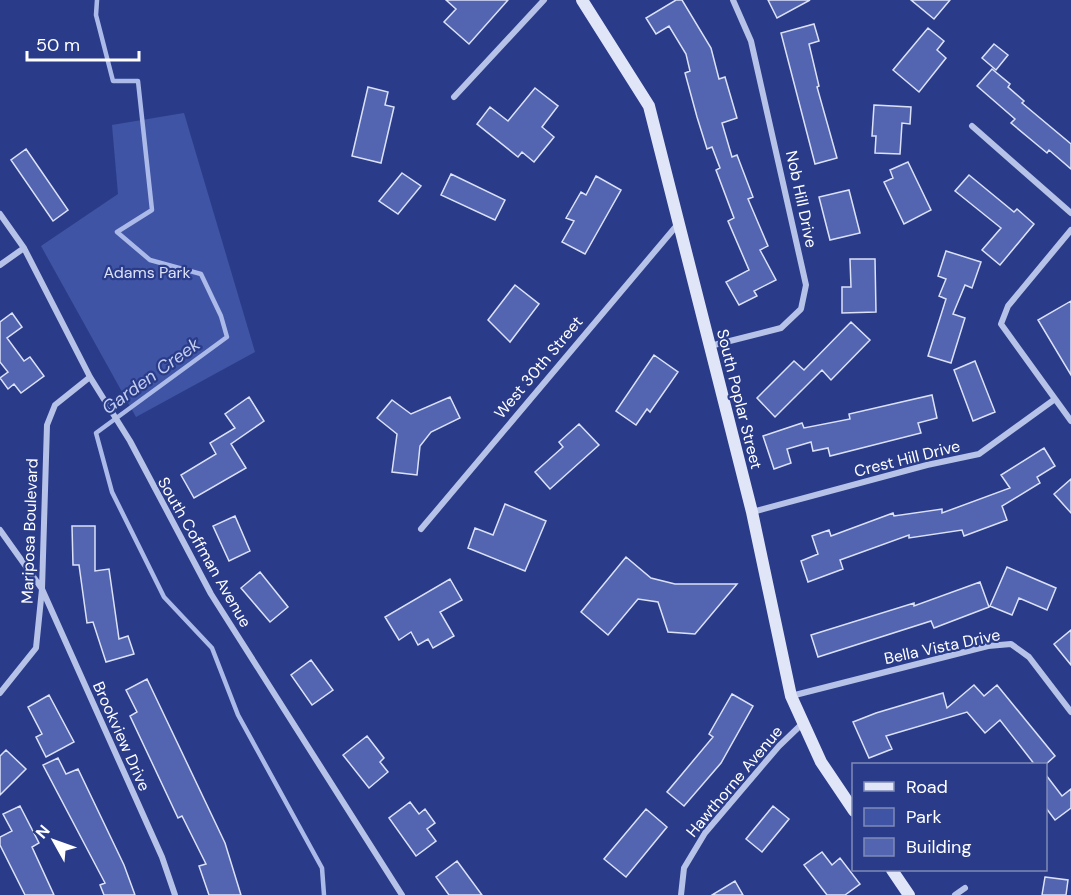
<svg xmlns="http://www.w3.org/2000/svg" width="1071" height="895" font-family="'DM Sans',sans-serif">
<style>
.green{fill:#3f54a5}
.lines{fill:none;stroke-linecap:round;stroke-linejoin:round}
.stream{stroke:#acbae9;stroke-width:4.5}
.building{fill:#5365b0;stroke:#dbe1f7;stroke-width:1.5}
.minor{stroke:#b7c2e8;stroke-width:6}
.secondary{stroke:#e1e5f8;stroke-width:12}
.labels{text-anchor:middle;stroke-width:4.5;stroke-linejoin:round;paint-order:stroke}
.street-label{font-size:16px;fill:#fff;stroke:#2a3c89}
.park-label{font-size:16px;fill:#dbe1f7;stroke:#2a3c89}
.water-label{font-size:18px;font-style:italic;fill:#c3cdf0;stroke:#2a3c89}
</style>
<rect width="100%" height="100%" fill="#2a3c89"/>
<path class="green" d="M184 113 255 352 136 417 41 246 118 194 112 125Z"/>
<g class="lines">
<path class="stream" d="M97 0 96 15 113 81H138L152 210 117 232 150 260 201 274 221 316 227 337 96 433 112 492 164 597 212 648 238 715 322 868 324 895"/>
</g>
<path class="building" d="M446 0H508L469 44 444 22 456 9Z
M676 0H682L711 48 719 79 725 77 737 118 722 123 732 157 737 155 753 197 748 199 768 246 760 250 776 280 754 291 757 296 739 305 726 282 749 270 728 221 734 218 716 170 720 168 712 147 707 149 697 117 685 73 690 71 686 54 669 26 656 34 646 18Z
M768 0H810L777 18Z
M911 0H950L934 19Z
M814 24 819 41 809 44 819 86 817 87 837 158 815 164 781 33Z
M928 28 944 41 937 50 946 58 919 92 893 70Z
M994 44 1008 55 996 70 982 58Z
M992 69 1010 84 1008 87 1024 101 1022 103 1071 144V169L1049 150 1047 153 1011 123 1015 119 977 86Z
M368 87 388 92 385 105 394 107 381 163 352 156Z
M535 88 558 106 542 127 554 137 534 162 522 152 518 157 477 124 490 107 508 121Z
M874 105 911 107 910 124 902 123 900 154 875 153 876 136H872Z
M26 149 68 210 53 221 11 160Z
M908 162 931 210 904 224 884 182 893 178 890 170Z
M402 173 421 186 398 214 379 201Z
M451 174 505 200 495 220 441 195Z
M969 175 1014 212 1017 209 1034 224 1000 265 982 250 1001 228 955 191Z
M596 176 621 190 585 254 562 242 574 221 566 218 581 192 586 195Z
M849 190 860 233 830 240 819 197Z
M946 251 981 262 972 288 965 285 953 314 965 318 951 363 928 356 946 299 939 296 946 279 938 276Z
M850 259H875L876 312 842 313V287H851Z
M515 285 539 304 510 342 488 320Z
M1071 301V375L1038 320Z
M12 313 22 327 7 338 24 361 30 357 44 376 21 393 14 384 8 389 0 378 8 372 0 362V322Z
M851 322 870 340 831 380 822 370 775 417 757 398 794 361 804 370Z
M654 355 678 372 650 412 647 409 636 425 616 411Z
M975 361 995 412 973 421 954 370Z
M932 395 937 418 918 423 921 433 830 456 828 448 813 451 811 442 787 449 791 463 774 469 763 436 802 423 804 428 850 419 849 414Z
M249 397 264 421 231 444 246 468 194 498 181 475 216 454 210 443 235 428 225 414Z
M450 397 460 418 431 432 420 446 417 475 392 472 397 434 377 418 392 400 411 414Z
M579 424 599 445 550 489 535 472 563 447 559 442Z
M1044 448 1055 466 1037 477 1040 483 1002 506 1007 520 964 536 962 530 909 538V535L840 560 843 569 808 582 801 561 818 554 812 536 829 530 831 536 893 513 894 516 942 509V513L1010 488 1001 475Z
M1071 479V513L1054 494Z
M505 504 546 521 525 571 468 548 475 528 493 535Z
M235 516 250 551 229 561 213 526Z
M72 526H95V571L109 569 119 639 128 636 134 654 106 662 93 622 87 623 79 565H73Z
M626 557 651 578 675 584H737L695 634 668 632 658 602 638 599 608 635 581 612Z
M1007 567 1056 588 1047 610 1019 598 1012 615 990 606Z
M260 572 288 607 270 622 241 588Z
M450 579 462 600 440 612 454 636 433 648 428 639 418 645 411 632 399 640 385 617Z
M980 582 989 607 934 628 931 621 818 657 811 635 914 603V606Z
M1071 630V665L1054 644Z
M311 660 333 690 312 705 291 675Z
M147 679 225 843 241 895H209L199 866 206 864 182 816 178 818 130 716 137 712 126 690Z
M974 685 984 696 997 685 1055 756 1045 765H1035L1000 720 985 733 967 712 886 736 892 749 869 758 853 722 876 713 943 693 947 708Z
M732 694 753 706 721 763 684 806 667 792 713 737 709 734Z
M49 695 74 742 46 757 36 737 42 734 28 707Z
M367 736 384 758 380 762 388 772 369 788 343 755Z
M6 750 26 769 0 795V756Z
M58 758 66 774 78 769 124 865 135 895H104L100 885 105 883 43 765Z
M1046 775 1062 796 1071 789V808L1055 820 1046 808Z
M410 802 419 814 425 809 435 823 427 829 436 841 416 856 389 818Z
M20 806 39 843 32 847 54 895H25L0 845V837L12 831 3 814Z
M773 806 789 819 762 852 746 839Z
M646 809 667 827 626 877 604 859Z
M822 852 832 865 840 858 860 884 845 895H827L804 865Z
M457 861 482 895H449L436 877Z
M1045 877 1068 880 1066 895H1042Z
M735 881 743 895H712Z"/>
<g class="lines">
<path class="minor" d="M454 97 544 0
M972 126 1071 213
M0 214 24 248 90 377 130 441 211 594 402 895
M1071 230 1008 306 1001 324 1071 421
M0 265 24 248
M710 346 781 328 801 309 806 285 751 41 733 0
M752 512 927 465 979 454 1055 399
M421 529 678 224
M0 530 42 589 162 857 175 895
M0 693 36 648 42 589 47 425 55 405 90 377
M791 696 988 646 1011 644 1029 657 1071 712
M681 895 684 868 705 833 779 746 804 722
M955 895 965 888"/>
<path class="secondary" d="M582 0 649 106 752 512 791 696 821 762 854 811
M892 870 909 895"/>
</g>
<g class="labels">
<g class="street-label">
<text transform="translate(802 199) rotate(78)" y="6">Nob Hill Drive</text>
<text transform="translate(538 367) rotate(-50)" y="6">West 30th Street</text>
<text transform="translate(740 399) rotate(76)" y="6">South Poplar Street</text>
<text transform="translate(907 458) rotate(-14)" y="6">Crest Hill Drive</text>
<text transform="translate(29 531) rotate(-88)" y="6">Mariposa Boulevard</text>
<text transform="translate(205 552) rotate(60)" y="6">South Coffman Avenue</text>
<text transform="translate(942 646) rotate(-12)" y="6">Bella Vista Drive</text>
<text transform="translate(122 736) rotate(66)" y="6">Brookview Drive</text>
<text transform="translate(734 781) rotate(-50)" y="6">Hawthorne Avenue</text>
</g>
<g class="park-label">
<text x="147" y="278">Adams Park</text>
</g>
<g class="water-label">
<text transform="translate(151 376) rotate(-36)" y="6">Garden Creek</text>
</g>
</g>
<rect x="852" y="763" width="195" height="108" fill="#2a3c89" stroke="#7f8ab8" stroke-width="1.5"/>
<rect x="864" y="782" width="30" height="9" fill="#e1e5f8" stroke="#7f8ab8" stroke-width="1.5"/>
<text x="906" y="793" font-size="18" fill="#ffffff">Road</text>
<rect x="864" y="808" width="30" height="18" fill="#3f54a5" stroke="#7f8ab8" stroke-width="1.5"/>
<text x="906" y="823" font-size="18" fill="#ffffff">Park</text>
<rect x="864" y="838" width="30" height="18" fill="#5365b0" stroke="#7f8ab8" stroke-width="1.5"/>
<text x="906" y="853" font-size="18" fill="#ffffff">Building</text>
<g transform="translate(54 841) rotate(310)" stroke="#2a3c89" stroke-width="4.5" paint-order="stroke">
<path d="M0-4.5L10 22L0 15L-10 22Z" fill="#ffffff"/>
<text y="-9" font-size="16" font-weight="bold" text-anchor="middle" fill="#ffffff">N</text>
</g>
<path d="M27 51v9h112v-9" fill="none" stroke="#ffffff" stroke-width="3"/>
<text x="36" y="51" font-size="18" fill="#ffffff" stroke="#2a3c89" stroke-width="4.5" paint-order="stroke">50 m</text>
</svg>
